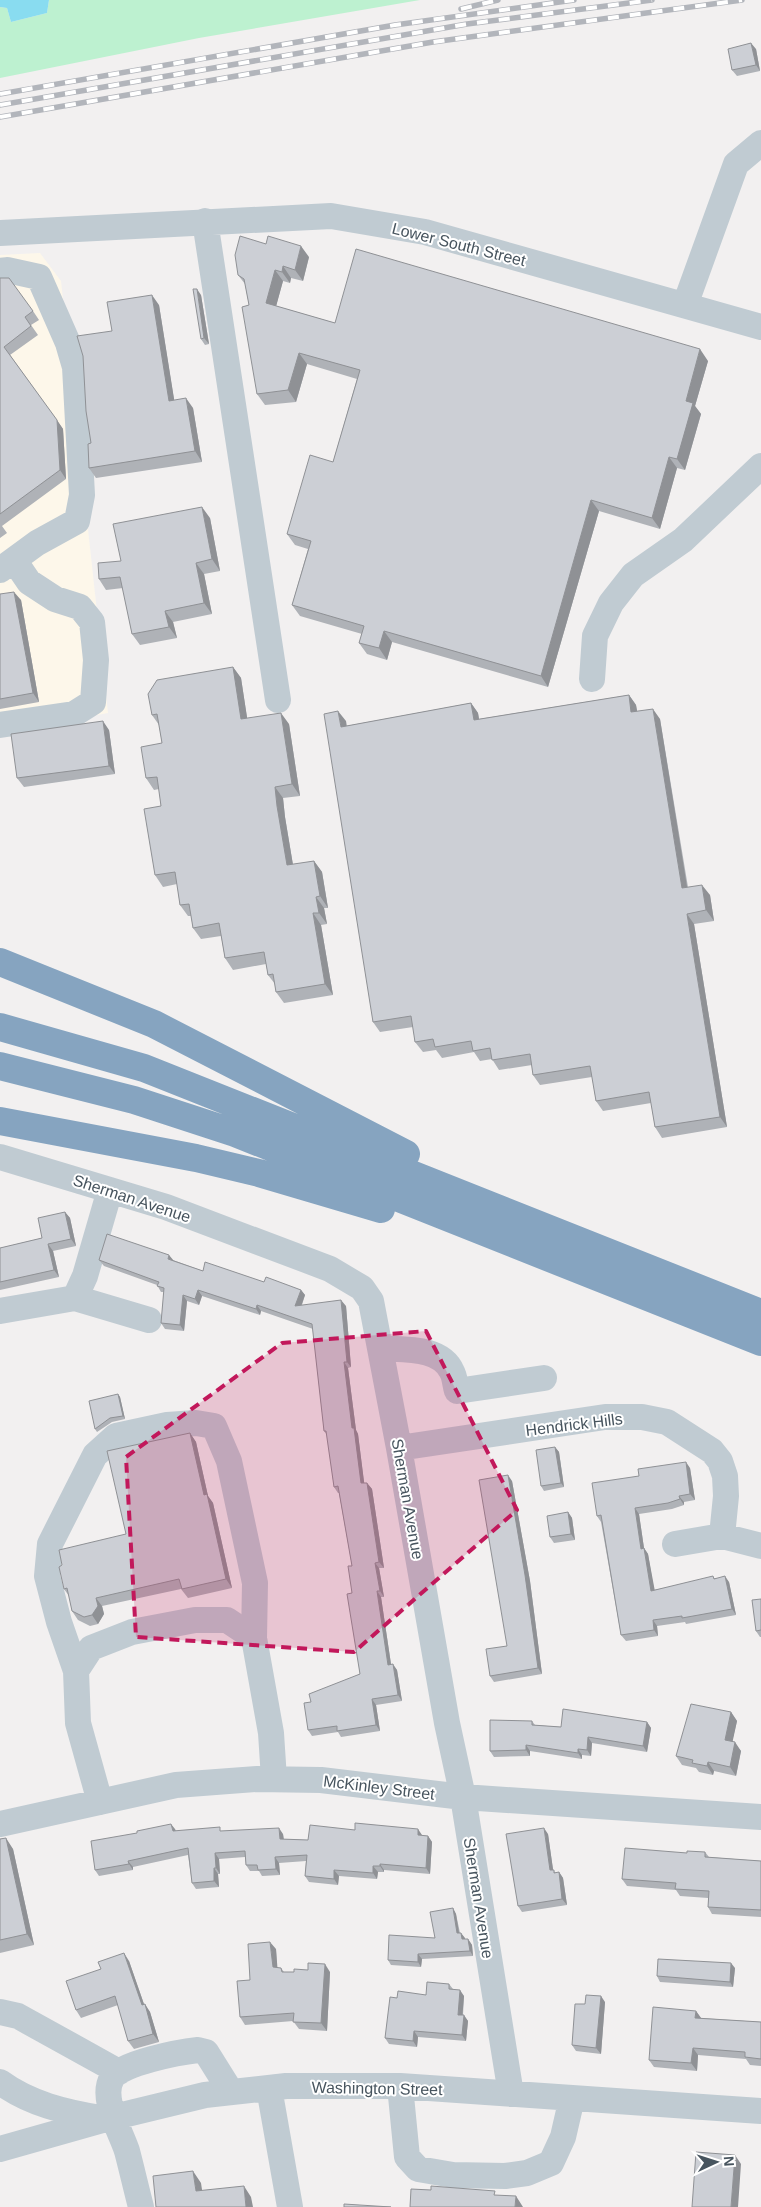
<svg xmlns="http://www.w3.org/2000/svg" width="761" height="2207" font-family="Helvetica,sans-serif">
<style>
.commercial{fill:#fdf7ea}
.green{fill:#bdf1d0}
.water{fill:#89dcf0}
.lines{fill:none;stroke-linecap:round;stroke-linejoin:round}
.minor{stroke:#c0cbd2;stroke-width:26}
.highway{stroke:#86a4c0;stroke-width:28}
.rail-casing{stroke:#b2b5bb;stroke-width:5.5}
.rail{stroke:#fff;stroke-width:4;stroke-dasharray:11;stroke-linecap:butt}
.wall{fill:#afb2b7}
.shaded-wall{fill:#8f9195}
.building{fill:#cccfd5;stroke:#8f9195}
.marked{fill:#c2185b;fill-opacity:0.2;stroke:#c2185b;stroke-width:4;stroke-dasharray:10 6;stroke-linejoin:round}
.labels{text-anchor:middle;stroke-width:4;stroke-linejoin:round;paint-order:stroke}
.street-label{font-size:16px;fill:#47545e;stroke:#fff}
</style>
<rect width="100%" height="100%" fill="#f2f0f0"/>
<path class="commercial" d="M40 253 61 281 108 713 0 733V255Z"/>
<path class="green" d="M49 0H420L199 38 0 78V7L7 8 11 22 47 13Z"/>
<path class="water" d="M0 0H49L47 13 11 22 7 8 0 7Z"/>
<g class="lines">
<path class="minor" d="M205 221 278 700
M0 233 331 216 425 232 761 327
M0 271 7 270 39 277 68 343 75 367 82 495 77 521 37 543 0 570
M685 305 736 164 761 143
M592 679 595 636 611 603 633 575 683 540 761 466
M0 725 74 714 93 702 96 660 92 622 80 607 55 599 29 582 14 560
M0 1157 166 1207 330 1269 362 1288 371 1301 399 1448 447 1723 463 1797 511 2094
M75 1298 149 1320
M0 1311 75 1298 85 1276 110 1190
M380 1348C402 1350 441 1346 452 1372 455 1377 455 1385 457 1391L544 1378
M399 1448 605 1417H642L667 1422 712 1451 720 1461 725 1476 726 1496 722 1536
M675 1544 722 1536 761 1546
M76 1671 59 1622 47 1576 50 1544 95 1455 116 1436 167 1425 196 1423 214 1426 229 1461 255 1583 254 1638
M100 1802 78 1723 76 1671 91 1648 132 1632 195 1620H227L254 1638 271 1733 274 1779
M0 1824 176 1785 257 1779 321 1780 463 1797 761 1817
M0 2012 18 2016 119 2072
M0 2082C30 2104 65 2112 101 2118
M400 2086 407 2157 418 2169 453 2175 505 2176 527 2173 551 2163 563 2137 572 2098
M269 2088 290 2207
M0 2149 106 2119 205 2095 286 2086H400L761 2111
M141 2207C136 2188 132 2170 127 2151 121 2132 100 2098 112 2078 121 2063 180 2052 198 2050L206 2052 231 2092"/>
<path class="highway" d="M0 962 154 1024 406 1154
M0 1027 144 1068 761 1313
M0 1066 134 1100 235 1133 761 1342
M0 1121 196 1158 259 1173 381 1209"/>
<g class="rail-casing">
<path id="rail" d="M461 9 498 0
M0 94 395 25 574 0
M0 105 467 24 652 0
M0 117 433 42 742 0"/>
</g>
<use href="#rail" class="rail"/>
</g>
<path class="wall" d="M756 49 760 71 737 76 732 70Z
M309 257 303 281 291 278 290 283 283 281 276 306 335 323 708 361 695 406 701 414 685 470 677 468 660 529 599 511 548 687 392 642 387 660 367 654 359 643 362 634 300 616 292 605 308 549 295 545 287 534 333 462 357 379 307 364 296 402 265 405 257 394 249 305 245 284 238 275Z
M0 278 33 311 39 320 31 325 38 335 10 355 63 429 66 479 2 526 7 533 0 538Z
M201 295 209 344 205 345 201 339Z
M159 305 174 400 193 408 202 462 96 478 89 468 112 331Z
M210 518 220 571 204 574 212 614 173 622 177 638 140 645 132 634 123 588 106 590 99 579Z
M0 594 21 600 39 702 0 709Z
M233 667 241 678 247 718 289 724 300 796 283 798 285 817 293 865 314 861 322 872 328 908H324L327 924 321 925 333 995 284 1003 276 992 275 984 268 975 266 964 233 970 225 958 221 936 201 939 193 928 191 916H188L180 905 177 884 163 887 155 875 161 806 159 789 154 790 146 778 162 743 159 725 152 715Z
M629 695 636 705 637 711 660 719 688 887 710 895 714 921 694 924 727 1127 662 1138 655 1127 651 1103 603 1111 596 1101 592 1077 540 1085 533 1075 532 1065 499 1070 492 1059 480 1061 474 1052 442 1058 436 1050 423 1052 415 1042 413 1027 380 1032 373 1022 346 721V726L471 703 478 713 479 719Z
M109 730 115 774 24 787 17 778Z
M65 1212 70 1218 76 1246 53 1251 59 1277 0 1290V1248L42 1238Z
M99 1260H173L203 1271 264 1282 301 1290 305 1295 302 1305 346 1306 351 1367 348 1368 356 1430 358 1434 364 1483H367L372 1489 384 1568H379L384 1597H381L391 1664 397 1670 402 1701 376 1705 380 1731 341 1737 338 1732 312 1736 308 1730 311 1702 360 1674 352 1593V1566L339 1493H338L334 1487 327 1435 324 1431 313 1329 261 1311 260 1315 202 1296 199 1305 187 1301 184 1331 165 1329 161 1323 164 1292H161L157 1285 104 1266Z
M118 1394 120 1397 125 1419 112 1422 97 1432 95 1429Z
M190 1433 196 1442 208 1496 213 1503 232 1588 188 1598 181 1589 102 1606 104 1614 98 1624 90 1626 78 1620 72 1611 69 1596 64 1589 126 1534Z
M555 1447 559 1452 564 1487 544 1491 541 1486Z
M690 1468 695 1500 684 1502V1505L672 1509 639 1514 644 1548 648 1554 654 1590 715 1578 729 1582 736 1615 686 1624 685 1622 657 1626 658 1636 626 1641 621 1635 601 1522 597 1516Z
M512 1481 530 1581 542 1674 494 1682 490 1676 507 1646Z
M568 1512 572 1518 575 1540 554 1543 550 1537Z
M761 1599V1637H760L756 1631Z
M731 1712 737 1721 732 1742 741 1751 736 1776 714 1771 713 1775 699 1772 696 1768 682 1765 676 1756Z
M532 1721 535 1725 561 1727 647 1722 651 1728 647 1752 592 1743 591 1756 582 1755V1759L530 1751V1756L494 1757 490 1751Z
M175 1829 176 1831H222L283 1834 284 1839 308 1840 355 1830 428 1836 432 1842 430 1874 384 1870V1872H378L377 1879 339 1876 338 1885 309 1882 305 1876 306 1861 279 1863 280 1875 262 1876 259 1871H250L246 1865 245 1857 219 1859 220 1874H218L219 1887 196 1889 192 1883 188 1855 133 1867V1870L99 1876 95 1870 137 1833Z
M548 1834 553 1870 556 1873 559 1872 563 1878 567 1905 522 1912 518 1906Z
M0 1839 13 1849 34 1945 0 1953Z
M705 1852 709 1857 761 1861V1917L712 1914 708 1907V1898L680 1896 676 1890 627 1886 622 1879 687 1853Z
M453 1908 456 1914 460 1933H461L465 1939H468L472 1945 473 1956 422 1959 421 1967 391 1965 388 1960 435 1938Z
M276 1949 277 1968H281L284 1972H330L327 2031 299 2029 293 2021 245 2025 240 2017 250 1980Z
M129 1961 144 2004 150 2012 159 2042 134 2049 128 2041 118 2005 81 2018 76 2010Z
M735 1968 733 1987 660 1982 657 1976Z
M449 1984 453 1989 464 1996 463 2015 468 2021 466 2041 418 2037 417 2047 389 2044 385 2038 397 1998 426 1995Z
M605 2002 601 2054 576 2051 572 2045 585 2004Z
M696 2011 701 2018 761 2022V2066L750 2065 746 2059 698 2055 697 2071 654 2067 649 2060Z"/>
<path class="shaded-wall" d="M751 43 756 49 760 71 756 65Z
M301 246 309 257 303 281 295 270Z
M283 266 291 278 290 283 282 272Z
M275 270 283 281 274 314 266 303Z
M197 289 201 295 209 344 204 338Z
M152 295 159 305 176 411 169 401Z
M700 349 708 361 695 406 701 414 685 470 677 459 686 401Z
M299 353 307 364 296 402 288 390Z
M186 398 193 408 202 462 195 451Z
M57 420 63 429 66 479 60 470Z
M669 457 677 468 660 529 652 518Z
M591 500 599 511 548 687 541 676Z
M202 507 210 518 220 571 212 559Z
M196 563 204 574 212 614 204 603Z
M14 592 21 600 39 702 33 693Z
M165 611 173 622 177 638 169 627Z
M384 631 392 642 387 660 379 648Z
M233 667 241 678 249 730 241 719Z
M629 695 636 705 639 722 631 712Z
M471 703 478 713 481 731 474 720Z
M653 709 660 719 689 899 682 888Z
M338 711 346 721 348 737 341 727Z
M281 713 289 724 300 796 292 784Z
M103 721 109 730 115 774 109 766Z
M275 787 283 798 285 817 295 877 287 865 277 806Z
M314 861 322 872 328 908 320 896Z
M702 885 710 895 714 921 706 910Z
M316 897 324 908 327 924 319 913Z
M313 913 321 925 333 995 325 984Z
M687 914 694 924 727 1127 720 1117Z
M65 1212 70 1218 76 1246 71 1239Z
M48 1244 53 1251 59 1277 54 1270Z
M169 1255 174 1261 168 1259Z
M198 1290 202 1296 199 1305 195 1299Z
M301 1290 305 1295 299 1312 295 1306Z
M183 1295 187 1301 184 1331 180 1325Z
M341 1300 346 1306 351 1367 347 1362Z
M257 1305 261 1311 260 1315 256 1309Z
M344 1362 348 1368 356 1430 358 1434 365 1489 361 1483 352 1428Z
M118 1394 120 1397 125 1419 123 1416Z
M190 1433 196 1442 208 1496 213 1503 232 1588 226 1579 204 1495Z
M555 1447 559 1452 564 1487 561 1483Z
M686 1462 690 1468 695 1500 690 1494Z
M508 1475 512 1481 530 1581 542 1674 538 1668Z
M367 1483 372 1489 384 1568 379 1562Z
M679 1496 684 1502V1505L680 1499Z
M635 1508 639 1514 645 1555 641 1549Z
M568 1512 572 1518 575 1540 571 1534Z
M644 1548 648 1554 656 1597 651 1591Z
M375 1563 379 1568 384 1597 380 1591Z
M725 1576 729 1582 736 1615 732 1609Z
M377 1591 381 1597 392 1671 388 1665Z
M96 1598 102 1606 104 1614 98 1624 92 1615Z
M653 1620 657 1626 658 1636 654 1630Z
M393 1664 397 1670 402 1701 398 1695Z
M372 1699 376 1705 380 1731 376 1725Z
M731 1712 737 1721 731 1749 725 1740Z
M647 1722 651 1728 647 1752 643 1746Z
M588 1737 592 1743 591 1756 587 1750Z
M735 1742 741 1751 736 1776 730 1767Z
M526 1745 530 1751V1756L526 1750Z
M578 1749 582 1755V1759L578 1753Z
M708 1762 714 1771 713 1775 707 1766Z
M171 1824 175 1829 177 1837 173 1831Z
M279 1828 283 1834 284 1844 280 1839Z
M544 1828 548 1834 554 1876 550 1870Z
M418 1829 422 1835H418Z
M428 1836 432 1842 430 1874 426 1868Z
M6 1838 13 1849 34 1945 27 1934Z
M215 1853 219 1859 220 1874 216 1868Z
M275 1857 279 1863 280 1875 276 1869Z
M128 1861 133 1867V1870L129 1864Z
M380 1864 384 1870V1872L380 1866Z
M373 1866 378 1872 377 1879 373 1873Z
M214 1868 218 1874 219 1887 214 1881Z
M334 1870 339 1876 338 1885 334 1879Z
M559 1872 563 1878 567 1905 562 1899Z
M453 1908 456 1914 460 1939 457 1933Z
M461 1933 465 1938V1944L462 1939Z
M468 1939 472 1945 473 1956 470 1951Z
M270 1942 276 1949 278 1975 273 1967Z
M124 1953 129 1961 147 2013 142 2005Z
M418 1954 422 1959 421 1967 418 1962Z
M731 1963 735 1968 733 1987 730 1982Z
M325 1964 330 1972 327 2031 321 2023Z
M460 1990 464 1996 462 2020 458 2015Z
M601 1996 605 2002 601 2054 596 2048Z
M145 2004 150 2012 159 2042 153 2034Z
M696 2011 701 2018H695Z
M464 2015 468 2021 466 2041 462 2035Z
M414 2031 418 2037 417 2047 413 2041Z
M693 2048 698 2055 697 2071 691 2063Z
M735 2155 741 2164 738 2207H731Z
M193 2171 201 2183 204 2203 196 2191Z
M244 2186 251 2197 253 2207H246Z
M516 2196 523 2207H515Z"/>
<path class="building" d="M751 43 756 65 732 70 728 49Z
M240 236 266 244 268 236 301 246 295 270 283 266 282 272 275 270 266 303 335 323 356 249 700 349 686 401 693 403 677 459 669 457 652 518 591 500 541 676 384 631 379 648 359 643 364 626 292 605 311 541 287 534 310 455 333 462 360 370 299 353 288 390 257 394 242 307 249 305 244 279 238 275 235 255Z
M0 278H9L33 311 25 317 31 326 4 347 57 420 60 470 0 514Z
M193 289H197L204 338 201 339Z
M152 295 169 401 186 398 195 451 89 468 88 444 91 443 86 411 83 356 77 336 112 331 107 302Z
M202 507 212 559 196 563 204 603 165 611 169 627 132 634 120 577 99 579 98 563 121 561 113 524Z
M14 592 33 693 0 699V594Z
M233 667 241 719 281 713 292 784 275 787 277 806 287 865 314 861 320 896 316 897 319 913H313L325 984 276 992 273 974 268 975 264 952 225 958 219 923 193 928 189 904 180 905 175 872 155 875 144 809 161 806 157 777 146 778 141 747 162 743 157 714 152 715 148 694 157 680Z
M629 695 631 712 653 709 682 888 702 885 706 910 687 914 720 1117 655 1127 649 1092 596 1101 590 1066 533 1075 530 1054 492 1060 490 1048 473 1051 471 1041 435 1047 433 1039 415 1042 411 1016 373 1022 324 714 338 711 341 727 471 703 474 720Z
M103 721 109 766 17 778 11 734Z
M65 1212 71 1239 48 1244 54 1270 0 1282V1248L42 1238 38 1218Z
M107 1234 169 1255 168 1259 203 1271 205 1262 264 1282 266 1277 301 1290 295 1306 341 1300 347 1362H344L352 1428H354L361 1483H367L379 1562 375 1563 380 1591H377L388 1665 393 1664 398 1695 372 1699 376 1725 337 1731V1726L308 1730 304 1703 311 1702 309 1694 360 1674 347 1594 352 1593 348 1566H352L338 1486 334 1487 326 1431H324L312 1324 257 1305 256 1309 198 1290 195 1299 183 1295 180 1325 161 1323 164 1288 157 1286 159 1282 99 1260Z
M118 1394 123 1416 110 1418 95 1429 89 1401Z
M190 1433 204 1495 207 1494 226 1579 182 1589 179 1579 96 1598 98 1606 92 1615 84 1617 72 1611 67 1588 64 1589 59 1567 62 1565 59 1550 126 1534 107 1451Z
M555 1447 561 1483 541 1486 536 1450Z
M686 1462 690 1494 679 1496 680 1499 668 1503 635 1508 641 1549 644 1548 651 1591 713 1576 714 1579 725 1576 732 1609 682 1618V1616L653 1620 654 1630 621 1635 601 1515 597 1516 592 1483 639 1476 638 1469Z
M508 1475 525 1575 538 1668 490 1676 486 1649 507 1646 479 1480Z
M568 1512 571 1534 550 1537 547 1516Z
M761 1599V1630L756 1631 752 1600Z
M691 1704 731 1712 725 1740 735 1742 730 1767 708 1762 707 1766 692 1763 693 1760 676 1756Z
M563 1709 647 1722 643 1746 588 1737 587 1750 578 1749V1753L526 1745V1750L490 1751V1720L532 1721V1725L561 1727Z
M355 1823 418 1829V1835L428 1836 426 1868 380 1864V1866H373V1873L334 1870V1879L305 1876 307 1855 275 1857 276 1869 258 1870 257 1865H246L245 1851 215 1853 216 1868H214V1881L192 1883 188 1848 128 1861 129 1864 95 1870 91 1841 137 1833V1831L171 1824 173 1831 220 1827V1831L279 1828 280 1839 308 1840 310 1825 355 1830Z
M544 1828 550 1870H554V1873L559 1872 562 1899 518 1906 506 1834Z
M6 1838 27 1934 0 1940V1839Z
M625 1848 687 1853V1851L705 1852V1857L761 1861V1910L708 1907 709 1891 675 1889 676 1883 622 1879Z
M453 1908 457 1933H461L462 1939H468L470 1951 418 1954V1962L388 1960 389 1935 435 1938 430 1912Z
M270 1942 273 1967 281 1968 282 1972H294V1969L308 1970V1963L325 1964 321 2023 293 2022 294 2013 240 2017 237 1981 250 1980 248 1944Z
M124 1953 142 2005 145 2004 153 2034 128 2041 115 1996 76 2010 66 1981 101 1969 98 1962Z
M658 1959 731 1963 730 1982 657 1976Z
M427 1982 449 1984V1989L460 1990 458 2015H464L462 2035 414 2031 413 2041 385 2038 390 1997 397 1998 398 1991 426 1995Z
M586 1995 601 1996 596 2048 572 2045 575 2004H585Z
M653 2007 696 2011 695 2018 761 2022V2059L745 2057V2052L693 2048 691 2063 649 2060Z
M696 2152 735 2155 731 2207H692Z
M193 2171 196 2191 244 2186 246 2207H156L153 2176Z
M431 2186 495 2191 494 2195 516 2196 515 2207H410L411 2189 431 2190Z
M344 2204 391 2207H344Z"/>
<path class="marked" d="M426 1331 517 1510 354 1652 136 1637 126 1457 282 1343Z"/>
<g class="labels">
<g class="street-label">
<text transform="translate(459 244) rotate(14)" y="6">Lower South Street</text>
<text transform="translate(132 1198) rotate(18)" y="6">Sherman Avenue</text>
<text transform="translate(574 1424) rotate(-7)" y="6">Hendrick Hills</text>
<text transform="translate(408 1499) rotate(80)" y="6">Sherman Avenue</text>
<text transform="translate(379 1787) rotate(7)" y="6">McKinley Street</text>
<text transform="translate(479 1898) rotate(81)" y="6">Sherman Avenue</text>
<text transform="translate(377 2088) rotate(1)" y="6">Washington Street</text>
</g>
</g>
<g transform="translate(716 2162) rotate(86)" stroke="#ffffff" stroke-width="4" paint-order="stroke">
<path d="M0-4L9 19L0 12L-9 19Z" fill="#47545e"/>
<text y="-8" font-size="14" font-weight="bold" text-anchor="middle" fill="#47545e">N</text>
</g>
</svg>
